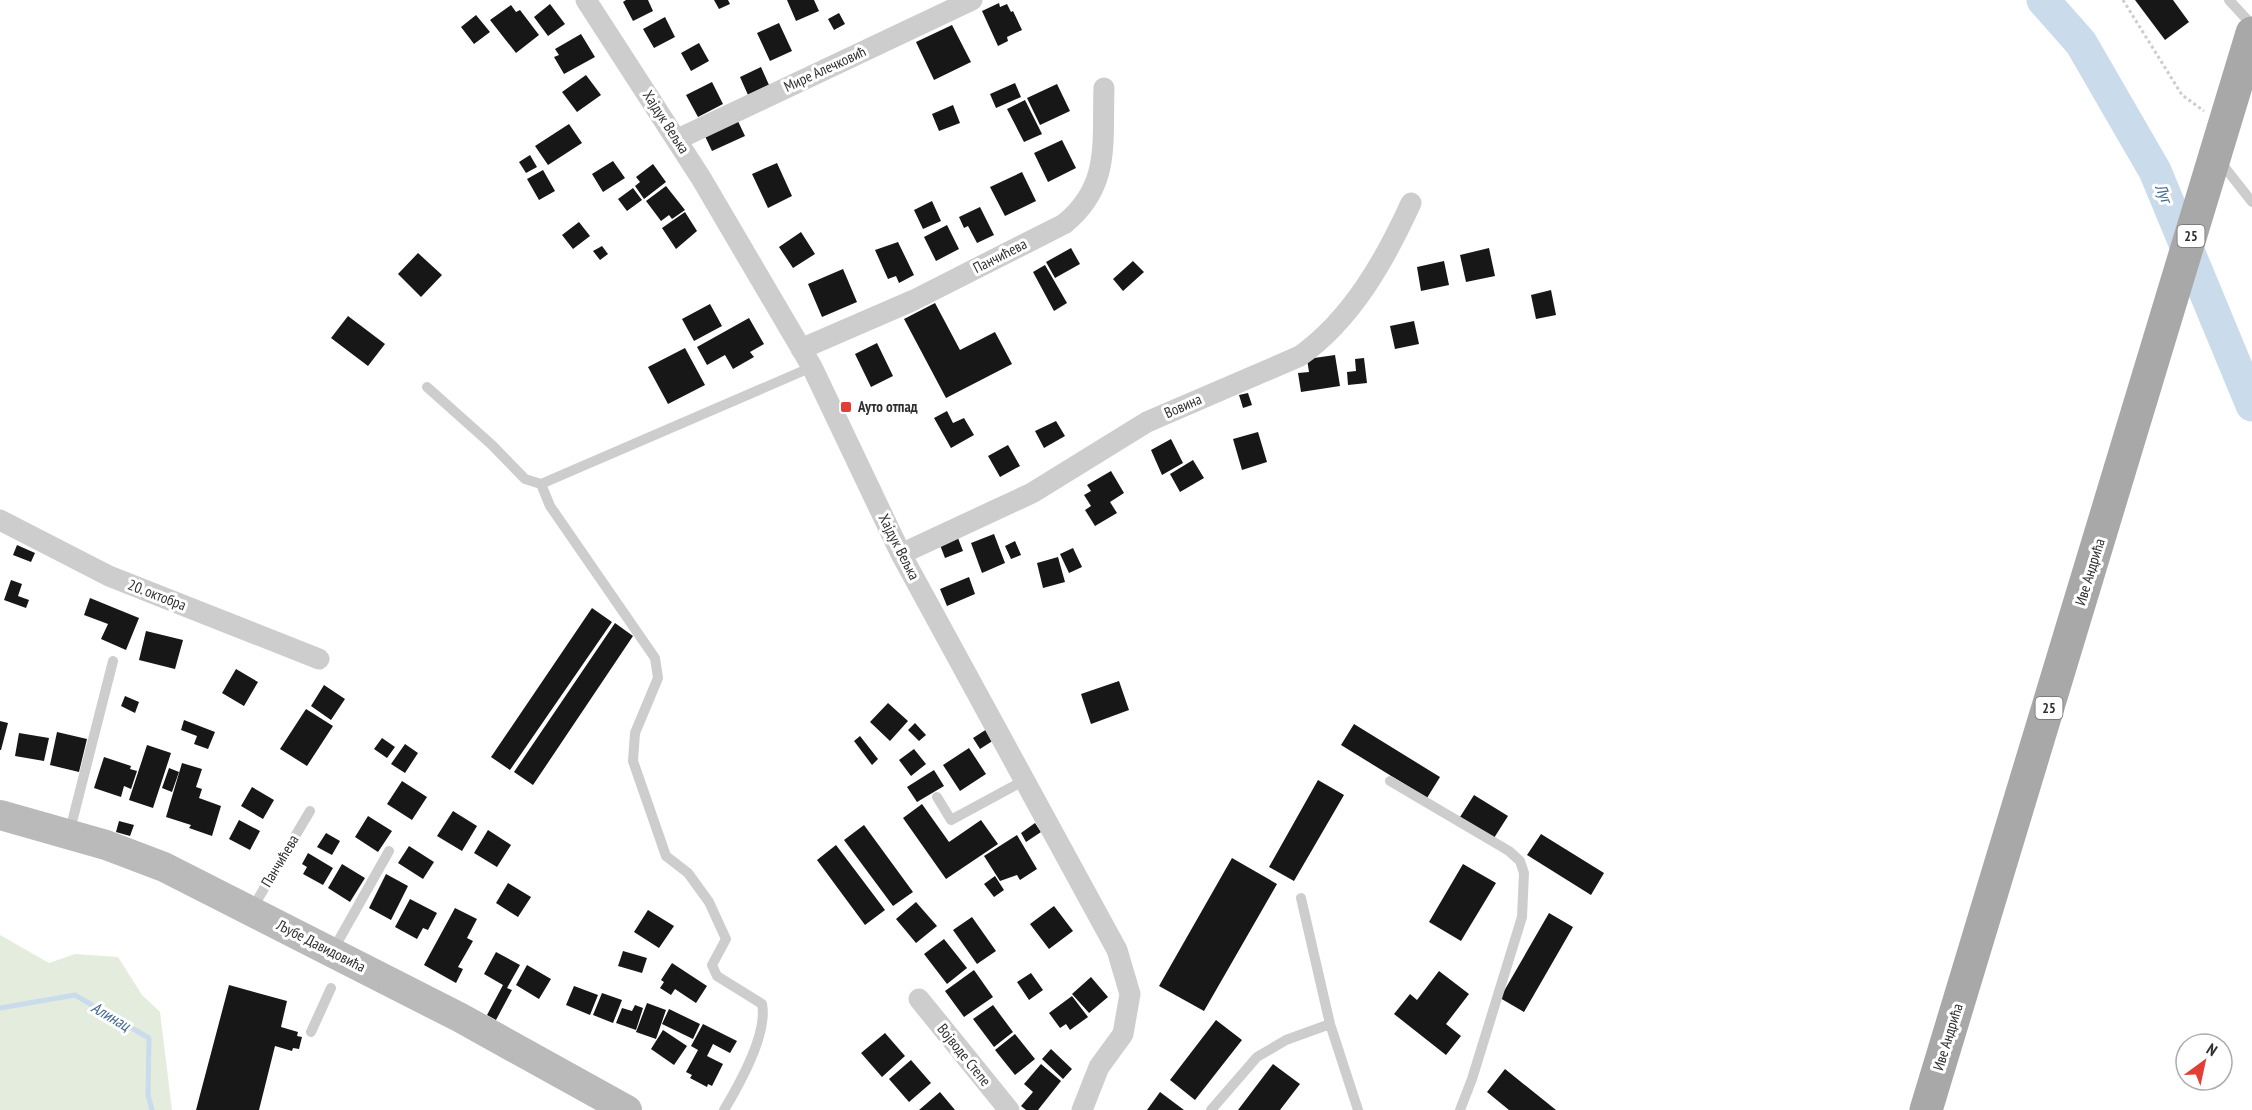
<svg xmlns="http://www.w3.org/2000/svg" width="2252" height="1110" font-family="'PT Sans Narrow',sans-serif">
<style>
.green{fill:#e4ecde}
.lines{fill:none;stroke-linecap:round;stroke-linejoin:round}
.stream{stroke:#cadbec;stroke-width:5}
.river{stroke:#cadbec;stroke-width:33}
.building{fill:#171717}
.path{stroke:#cdcdcd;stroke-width:3;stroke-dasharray:3 3;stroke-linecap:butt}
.lane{stroke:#cdcdcd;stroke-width:10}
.street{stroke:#cdcdcd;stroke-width:21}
.secondary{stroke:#bababa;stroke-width:30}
.primary{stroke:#a8a8a8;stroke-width:33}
.poi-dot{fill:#e23e36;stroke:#fff;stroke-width:2}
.labels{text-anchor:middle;stroke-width:6;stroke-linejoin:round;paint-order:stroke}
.shield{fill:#fff;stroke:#6e6e6e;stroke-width:1.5}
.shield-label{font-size:14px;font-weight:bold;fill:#303030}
.street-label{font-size:15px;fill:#303030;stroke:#fff}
.poi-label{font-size:15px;font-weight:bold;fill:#303030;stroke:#fff;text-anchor:start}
.water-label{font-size:16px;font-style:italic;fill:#3e6791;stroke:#fff}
</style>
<rect width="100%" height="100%" fill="#fff"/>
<path class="green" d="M0 935 49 963 75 954 118 957 142 995 160 1012 172 1110H0Z"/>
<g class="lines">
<path class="stream" d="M0 1008 75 995 149 1038 148 1095 152 1110"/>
<path class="river" d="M2043 0 2081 43 2155 171 2252 405"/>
</g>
<path class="building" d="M626 0H648L653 11 633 21 623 2Z
M714 0H728L730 4 719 9Z
M787 0H814L819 11 796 21Z
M2135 0H2173L2189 22 2165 40Z
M999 3 1000 7 1007 4 1011 12 1013 11 1022 30 1007 37 1008 41 998 46 982 11Z
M550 4 565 24 548 36 534 17Z
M511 5 516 12 520 10 539 35 516 53 490 20Z
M839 13 845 24 834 30 828 19Z
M476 15 490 32 474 44 461 27Z
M665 17 675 37 654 48 643 29Z
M779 23 792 51 770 61 757 33Z
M952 25 971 62 934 80 916 42Z
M581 34 595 57 564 74 554 57 559 55 555 49Z
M699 43 709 61 691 71 681 53Z
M761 67 769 85 748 95 740 77Z
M586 75 601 95 577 112 562 92Z
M712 82 723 104 698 117 686 95Z
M1015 83 1021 97 996 108 990 94Z
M1057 84 1070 111 1040 125 1027 98Z
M1025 100 1042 134 1024 142 1007 109Z
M953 105 960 123 939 131 932 114Z
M736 117 745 136 712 151 703 132Z
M569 124 582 143 548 165 535 146Z
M1062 140 1076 168 1048 182 1034 153Z
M530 155 537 167 526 173 519 162Z
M613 161 625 178 603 192 592 174Z
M777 163 792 196 768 208 752 174Z
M653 164 666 182 644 199 635 186 640 182 636 177Z
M543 170 555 191 539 200 527 179Z
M1022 172 1036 201 1005 216 990 187Z
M666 186 685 210 672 219 669 215 661 221 646 201Z
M633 188 642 200 627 211 618 199Z
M932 201 941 221 923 229 914 210Z
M980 207 994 235 977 243 968 226 964 228 959 217Z
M685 212 697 231 676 249 662 228Z
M579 222 590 236 573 249 562 235Z
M947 225 959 249 936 261 924 237Z
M801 232 815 254 793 268 779 247Z
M898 242 914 275 899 283 896 276 888 279 875 250Z
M602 246 608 254 600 260 593 251Z
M1071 248 1080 264 1055 278 1046 262Z
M1489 248 1495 276 1466 282 1460 255Z
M418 253 442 275 421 297 398 274Z
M1133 261 1144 272 1123 291 1113 279Z
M1444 261 1449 285 1421 291 1417 267Z
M1045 265 1067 303 1054 311 1033 272Z
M843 269 857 302 822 317 808 284Z
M1551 290 1556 315 1536 319 1531 295Z
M935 303 960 350 995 332 1012 364 946 398 904 319Z
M710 304 722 326 694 341 682 319Z
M348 316 385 344 368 366 331 338Z
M749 318 764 344 750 352 754 357 733 369 725 355 707 365 697 347Z
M1414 321 1419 344 1395 349 1390 326Z
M877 343 893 376 871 387 855 354Z
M685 348 705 385 668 404 648 367Z
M1335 355 1340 386 1301 392 1298 373 1309 372 1307 359Z
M1364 358 1367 383 1348 385 1347 372 1356 371 1355 359Z
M1248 393 1252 405 1243 408 1239 395Z
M947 411 953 423 964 418 974 435 951 448 934 418Z
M1056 421 1065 436 1044 448 1035 431Z
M1258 432 1267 462 1242 470 1233 439Z
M1171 439 1183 463 1162 475 1151 450Z
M1008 445 1020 466 1000 477 988 456Z
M1193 460 1204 478 1180 492 1170 474Z
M1111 471 1124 493 1110 502 1117 513 1095 526 1085 510 1091 506 1084 495 1091 491 1087 485Z
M994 534 1005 563 982 573 971 543Z
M958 538 963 551 945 558 940 545Z
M1015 541 1021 555 1011 559 1005 546Z
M17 545 35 553 31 562 13 555Z
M1073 548 1082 567 1069 573 1060 554Z
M1058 557 1065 582 1043 588 1037 563Z
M969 577 975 594 947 606 940 589Z
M11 580 22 584 18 596 29 600 26 608 4 600Z
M90 598 139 618 126 650 101 639 108 624 84 615Z
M592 608 612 622 510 770 491 757Z
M615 623 633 636 533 785 514 772Z
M146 631 183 640 175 669 139 660Z
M236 669 258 682 244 706 222 693Z
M1119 681 1129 710 1091 724 1081 694Z
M324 685 345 699 331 720 311 706Z
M125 696 139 702 135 713 121 706Z
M888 703 908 721 890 741 870 722Z
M306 709 333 726 307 766 280 749Z
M184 720 215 732 208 749 194 744 197 736 181 730Z
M0 721 8 723 1 750H0Z
M915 723 926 735 919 741 908 730Z
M1354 724 1440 777 1427 798 1341 745Z
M987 729 994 740 980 749 973 738Z
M57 732 87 739 79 772 50 765Z
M19 733 49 738 44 761 15 756Z
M860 736 878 759 872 765 854 741Z
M382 738 395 747 387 758 374 749Z
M405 744 418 753 405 773 391 764Z
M147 745 171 753 153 808 129 800Z
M969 748 986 774 960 791 943 765Z
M914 749 926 764 911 776 899 760Z
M104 757 131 766 130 769 137 771 131 789 124 786 121 797 94 788Z
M182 763 202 769 196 787 202 789 199 798 221 806 212 836 189 828 191 825 166 817Z
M169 768 179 772 172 792 162 788Z
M934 770 944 786 917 802 907 787Z
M1318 780 1344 795 1294 881 1269 867Z
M402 781 427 797 412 820 387 804Z
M252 787 274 800 263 819 241 806Z
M1474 795 1508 816 1494 838 1460 817Z
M922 804 949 842 981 820 998 844 946 879 903 818Z
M453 811 477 826 462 851 437 836Z
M368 816 392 831 378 852 355 837Z
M239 820 260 831 250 850 229 839Z
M119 821 134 825 130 836 116 832Z
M1035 823 1041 832 1026 842 1021 833Z
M864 825 913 892 893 906 844 840Z
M488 830 511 845 497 867 474 853Z
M326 833 340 841 332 855 317 847Z
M1541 834 1604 873 1591 895 1527 855Z
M1017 835 1037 869 1020 880 1017 875 1000 881 984 856Z
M836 845 885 910 865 925 817 860Z
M409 846 434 862 423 879 398 863Z
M308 853 333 868 323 885 303 874 307 867 302 864Z
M1232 858 1277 884 1204 1011 1159 986Z
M342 864 365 878 350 902 328 888Z
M1463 864 1496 883 1461 941 1429 922Z
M386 874 408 886 391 920 369 908Z
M995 876 1004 890 994 897 984 884Z
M508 883 531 897 518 917 496 903Z
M410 899 437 913 428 930 423 928 417 939 395 927Z
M916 902 937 926 916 943 896 919Z
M1054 906 1073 931 1049 949 1030 924Z
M455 908 477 919 467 938 473 941 458 967 463 969 456 983 424 965Z
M648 910 674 926 659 948 634 932Z
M1549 913 1573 927 1524 1012 1500 998Z
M972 917 996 951 977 964 953 930Z
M944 939 967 968 947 984 924 954Z
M623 951 647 958 642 973 618 966Z
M496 952 520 965 507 988 512 990 496 1020 487 1015 503 985 484 974Z
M672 963 707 986 696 1003 675 989 671 995 660 988 664 982 661 980Z
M527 965 551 979 539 999 516 985Z
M974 970 993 997 964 1017 945 991Z
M1439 971 1469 994 1446 1024 1461 1036 1446 1055 1394 1014 1410 994 1417 1000Z
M1031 973 1043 990 1029 1000 1017 982Z
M1091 977 1108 997 1089 1013 1072 994Z
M229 985 287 1001 281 1027 298 1032 297 1036 302 1037 299 1049 293 1048 292 1051 275 1046 259 1110H196Z
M574 986 598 995 590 1015 566 1005Z
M602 993 622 1000 613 1023 593 1015Z
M1072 996 1088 1017 1070 1030 1066 1024 1060 1028 1049 1013Z
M647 1003 666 1010 656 1039 636 1032Z
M635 1005 643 1008 636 1030 616 1023 622 1008 632 1011Z
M993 1005 1013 1032 994 1047 973 1019Z
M669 1009 700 1024 693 1039 662 1024Z
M1216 1020 1242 1040 1195 1100 1170 1080Z
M703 1024 737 1041 730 1053 713 1044 707 1056 723 1064 712 1086 708 1084 707 1087 690 1078 692 1075 686 1072 698 1050 691 1046Z
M663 1030 687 1046 674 1065 651 1049Z
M885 1033 905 1056 882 1077 861 1053Z
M1015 1034 1035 1059 1015 1075 995 1050Z
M1051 1049 1072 1069 1063 1079 1042 1059Z
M911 1060 931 1083 909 1102 889 1079Z
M1041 1064 1061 1081 1038 1110H1026L1021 1106 1033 1092 1024 1084Z
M1273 1064 1300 1084 1280 1110H1238Z
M1505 1069 1556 1110H1509L1487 1092Z
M940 1092 955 1110H919Z
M1160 1092 1184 1110H1147Z"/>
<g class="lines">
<path class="path" d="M2123 0 2182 95 2204 111"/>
<path class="lane" d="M2229 0 2252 25
M2219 160 2252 202
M427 387 492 445 525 479 541 484 812 367
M541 484 550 506 655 658 658 678 635 733 633 761 666 856 688 873 709 902 726 939 712 965 717 976 762 1004C768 1033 739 1085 724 1110
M1390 781 1509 851 1520 861 1524 873 1522 917 1472 1079 1460 1110
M937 797 951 820 1025 780
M69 834 113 661
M1301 898 1330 1024 1358 1110
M252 909 310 811
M332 952 389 851
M311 1032 331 988
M1211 1110 1257 1057 1286 1040 1330 1024"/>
<path class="street" d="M586 0 701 178 812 367 901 554 1117 950 1130 994 1123 1034 1099 1067 1082 1110
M678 139 972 0
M801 349 914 300 1064 224C1111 186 1102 143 1104 88
M0 520 109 576 319 659
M901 554 1032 493 1147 422 1300 356C1352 319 1385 260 1411 203
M919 999 1009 1110"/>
<path class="secondary" d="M0 815 106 845 164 867 459 1017 627 1110"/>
<path class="primary" d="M1926 1110 2252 33"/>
</g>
<rect class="poi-dot" x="840" y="401" width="12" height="12" rx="3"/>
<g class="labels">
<g class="shield">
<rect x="2177.5" y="225" width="27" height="22" rx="4.5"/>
<rect x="2035.5" y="697" width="27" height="22" rx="4.5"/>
</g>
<g class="shield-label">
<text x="2191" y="241">25</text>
<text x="2049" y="713">25</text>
</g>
<g class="street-label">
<text transform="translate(825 69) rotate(-25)" y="5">Мире Алечковић</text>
<text transform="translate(666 122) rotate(57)" y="5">Хајдук Вељка</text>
<text transform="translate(1000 256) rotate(-27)" y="5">Панчићева</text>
<text transform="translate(1183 406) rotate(-24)" y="5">Вовина</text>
<text transform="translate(899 547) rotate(63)" y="5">Хајдук Вељка</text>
<text transform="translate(2090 572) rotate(-73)" y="5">Иве Андрића</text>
<text transform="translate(157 595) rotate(21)" y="5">20. октобра</text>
<text transform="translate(280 861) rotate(-59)" y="5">Панчићева</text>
<text transform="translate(321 946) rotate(27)" y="5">Љубе Давидовића</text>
<text transform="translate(1948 1037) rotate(-73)" y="5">Иве Андрића</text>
<text transform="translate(964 1055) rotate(51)" y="5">Војводе Степе</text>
</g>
<g class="poi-label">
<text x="858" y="412">Ауто отпад</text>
</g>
<g class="water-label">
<text transform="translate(2164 193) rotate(67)" y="6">Луг</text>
<text transform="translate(111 1016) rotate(30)" y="6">Алинац</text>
</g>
</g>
<g transform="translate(2204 1062) rotate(33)"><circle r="28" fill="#ffffff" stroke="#acacac" stroke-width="1.5"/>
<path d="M0-4.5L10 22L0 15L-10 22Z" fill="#e23e36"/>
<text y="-9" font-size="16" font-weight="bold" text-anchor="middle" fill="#303030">N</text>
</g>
</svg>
